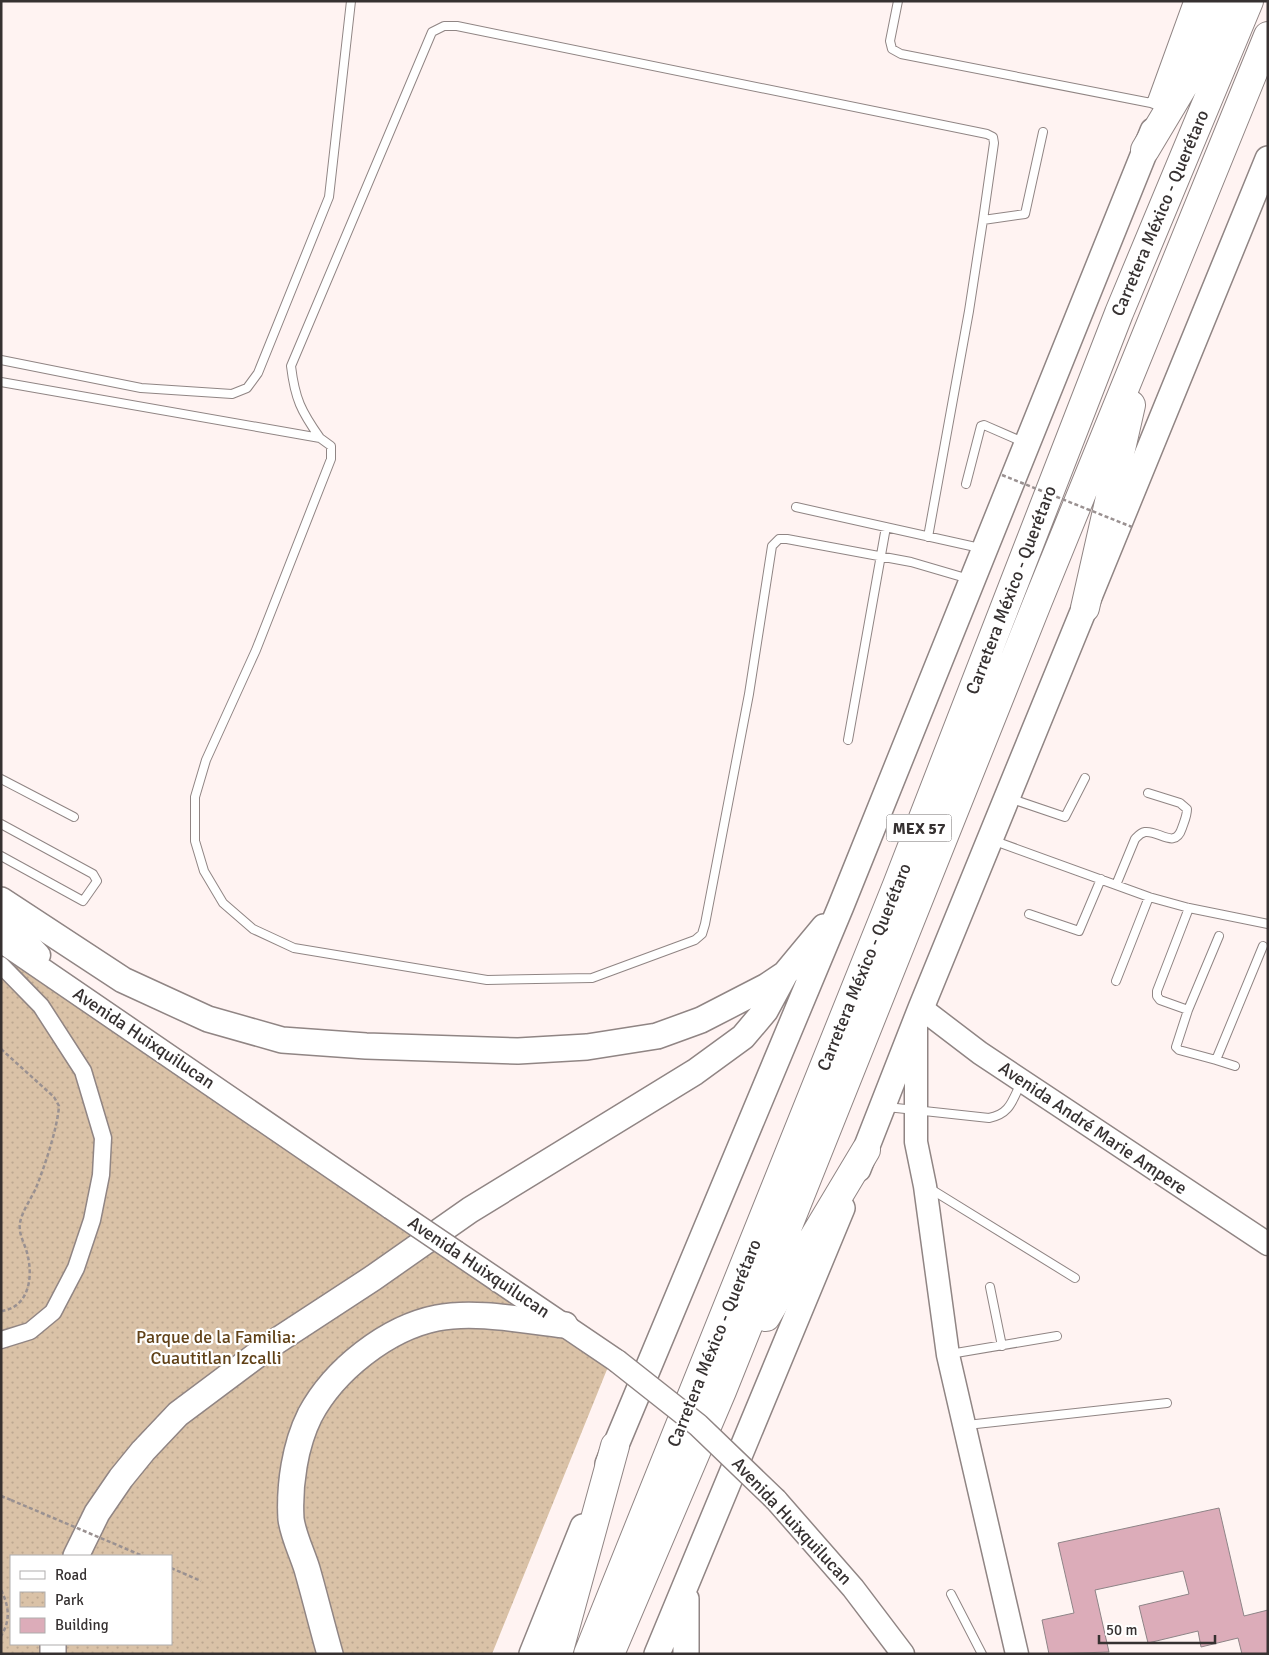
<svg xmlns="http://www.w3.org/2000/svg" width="1269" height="1655" font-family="Signika,sans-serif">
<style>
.park{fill:url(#park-dots);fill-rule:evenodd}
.building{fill:#dcacb9;stroke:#8e8487}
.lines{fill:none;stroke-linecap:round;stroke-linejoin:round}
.lane-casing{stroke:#908584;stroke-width:10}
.street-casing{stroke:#908584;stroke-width:19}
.secondary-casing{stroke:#908584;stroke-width:25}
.primary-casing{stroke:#908584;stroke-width:28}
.highway-casing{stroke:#908584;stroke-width:30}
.path{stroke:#9a9191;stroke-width:2.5;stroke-dasharray:4 2.5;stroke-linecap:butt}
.lane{stroke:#fff;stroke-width:8}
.street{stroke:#fff;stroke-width:16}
.secondary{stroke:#fff;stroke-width:22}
.primary{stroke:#fff;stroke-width:25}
.highway{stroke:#fff;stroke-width:28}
.secondary-bridge-casing{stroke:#908584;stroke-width:25;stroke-linecap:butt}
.path-bridge{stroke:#9a9191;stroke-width:2.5;stroke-dasharray:4 2.5;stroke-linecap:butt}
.secondary-bridge{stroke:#fff;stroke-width:22}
.labels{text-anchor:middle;stroke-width:4.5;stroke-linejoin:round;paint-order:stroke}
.shield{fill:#fff;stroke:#726f6f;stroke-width:1}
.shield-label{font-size:16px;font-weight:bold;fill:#363131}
.street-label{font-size:18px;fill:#363131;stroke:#fff}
.park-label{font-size:18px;fill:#604117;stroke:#fff}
</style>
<defs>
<pattern id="park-dots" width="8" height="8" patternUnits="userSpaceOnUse" patternTransform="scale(1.25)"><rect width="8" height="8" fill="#dac2a7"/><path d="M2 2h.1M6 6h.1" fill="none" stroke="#bca790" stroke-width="1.8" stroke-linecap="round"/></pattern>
</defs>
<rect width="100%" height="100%" fill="#fff3f2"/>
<path class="park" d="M1 931 608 1367 492 1654H1ZM11 1556H171V1644H11Z"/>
<path class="building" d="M1219 1508 1244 1616 1268 1610V1654H1242L1238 1638 1201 1647 1198 1631 1148 1643 1139 1606 1189 1594 1183 1571 1095 1590 1109 1652 1049 1654 1042 1620 1074 1613 1058 1543Z"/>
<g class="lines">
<g class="lane-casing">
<path id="lane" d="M898 1 890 41 892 49 901 54 1151 103
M1156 105 1151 103 1188 1
M1 360 141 388 232 394 247 388 258 373 329 197 351 1
M1 382 320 438 331 446V459L256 650 206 760 195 797V841L204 871 223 903 253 929 294 948 487 980 592 978 695 940 702 934 705 924 749 694 772 546 779 539H787L911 562 969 579
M320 438C301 411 295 399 291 366L432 32 444 26H457L987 134 993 137 994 143 983 220
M966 484 981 426 984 425 1023 442
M796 507 980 548
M928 537 969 311 983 220 1025 214 1043 132
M848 740 886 527
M1 779 74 817
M1009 798 1065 817 1085 778
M1 824 93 874 97 881 83 901 1 856
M992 840 1149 897 1189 908 1268 924
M1116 885 1135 839C1138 836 1140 833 1145 832 1159 830 1175 850 1182 828 1184 822 1187 816 1187 809L1180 803 1148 793
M1189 908 1157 991V996L1160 1000 1188 1010 1219 936
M1029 914 1079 931 1101 879
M1116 981 1149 897
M1188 1010 1176 1047 1179 1050 1216 1060 1263 946
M1216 1060 1235 1066
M887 1107 989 1118C1010 1114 1012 1101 1021 1083
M929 1188 1075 1278
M990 1287 1002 1346
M950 1354 1057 1336
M967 1425 1167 1403
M951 1594 982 1654"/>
</g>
<g class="street-casing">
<path id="street" d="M1 965 41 1006 83 1071 103 1138 101 1175 92 1220 76 1268 53 1312 30 1331 1 1340"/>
</g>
<g class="secondary-casing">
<path id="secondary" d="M1 915 39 955
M1 941 391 1208
M921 1008 980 1053 1268 1244
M916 1025V1142L925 1186 948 1355 1017 1654
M456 1252 617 1361
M776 1500 853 1588 903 1654"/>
</g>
<g class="primary-casing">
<path id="primary" d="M1167 96 1205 1
M1 900 123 980 208 1019 282 1040 366 1046 518 1051 587 1047 657 1036 701 1020 767 986 785 974 824 927
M858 1169 921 1008 1268 159
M608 1464 841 906 1153 131
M76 1556 97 1513 121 1478 143 1451 178 1414 269 1346 373 1278 470 1210 695 1072 743 1037 765 1011 785 974
M686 1599V1654
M53 1654V1644
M330 1654C322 1626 315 1597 307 1569 302 1553 293 1535 291 1519 289 1485 295 1445 310 1415 334 1370 387 1328 437 1318 476 1310 526 1321 565 1325
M532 1654 583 1527
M657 1654 842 1208"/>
</g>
<g class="highway-casing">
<path id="highway" d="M1145 150 1233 3
M1085 608 1131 405
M766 1317 866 1150
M558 1654 615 1446
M588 1654 897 885 1119 313 1249 1
M610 1654 722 1391 1038 601 1268 36"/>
</g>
<path class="path" d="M1 1049 54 1097 59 1106C57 1130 45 1165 36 1188 31 1199 22 1211 20 1223 18 1235 26 1245 28 1257 33 1279 28 1308 1 1311
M1 1496 11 1500
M171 1568 201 1581
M1 1590C9 1606 11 1620 1 1636"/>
<use href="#lane" class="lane"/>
<use href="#street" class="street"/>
<use href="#secondary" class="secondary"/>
<use href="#primary" class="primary"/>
<use href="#highway" class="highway"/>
<g class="secondary-bridge-casing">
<path id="secondary-bridge" d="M391 1208 456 1252
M617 1361 698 1425 776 1500"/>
</g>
<path class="path-bridge" d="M1002 475 1132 527
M11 1500 143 1556"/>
<use href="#secondary-bridge" class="secondary-bridge"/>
</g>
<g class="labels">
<rect class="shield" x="886.5" y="814.5" width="65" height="27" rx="4"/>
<g class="shield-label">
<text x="919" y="834">MEX 57</text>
</g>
<g class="street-label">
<text transform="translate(1160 213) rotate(-67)" y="6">Carretera México - Querétaro</text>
<text transform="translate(1011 590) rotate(-69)" y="6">Carretera México - Querétaro</text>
<text transform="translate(864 967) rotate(-68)" y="6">Carretera México - Querétaro</text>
<text transform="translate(144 1038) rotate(34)" y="6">Avenida Huixquilucan</text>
<text transform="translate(1093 1128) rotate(34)" y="6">Avenida André Marie Ampere</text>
<text transform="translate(479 1267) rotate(34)" y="6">Avenida Huixquilucan</text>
<text transform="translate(714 1343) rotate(-68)" y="6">Carretera México - Querétaro</text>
<text transform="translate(792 1521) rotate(47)" y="6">Avenida Huixquilucan</text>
</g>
<g class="park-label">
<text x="216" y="1343">Parque de la Familia:<tspan x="216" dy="21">Cuautitlan Izcalli</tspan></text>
</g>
</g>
<rect width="1269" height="1655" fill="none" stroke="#363131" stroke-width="5"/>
<rect x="10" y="1555" width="162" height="90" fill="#ffffff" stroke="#afadad"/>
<rect x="20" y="1571" width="25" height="8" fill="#ffffff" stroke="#afadad"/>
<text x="55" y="1580" font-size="15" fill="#363131">Road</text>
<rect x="20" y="1592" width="25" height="15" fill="url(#park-dots)" stroke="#afadad"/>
<text x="55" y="1605" font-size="15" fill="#363131">Park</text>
<rect x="20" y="1618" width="25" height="15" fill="#dcacb9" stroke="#afadad"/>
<text x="55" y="1630" font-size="15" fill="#363131">Building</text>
<path d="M1099 1635v8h116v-8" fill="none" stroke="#363131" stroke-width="2.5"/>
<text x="1106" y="1635" font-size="15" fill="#363131" stroke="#ffffff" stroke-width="4" paint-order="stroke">50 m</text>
</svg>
